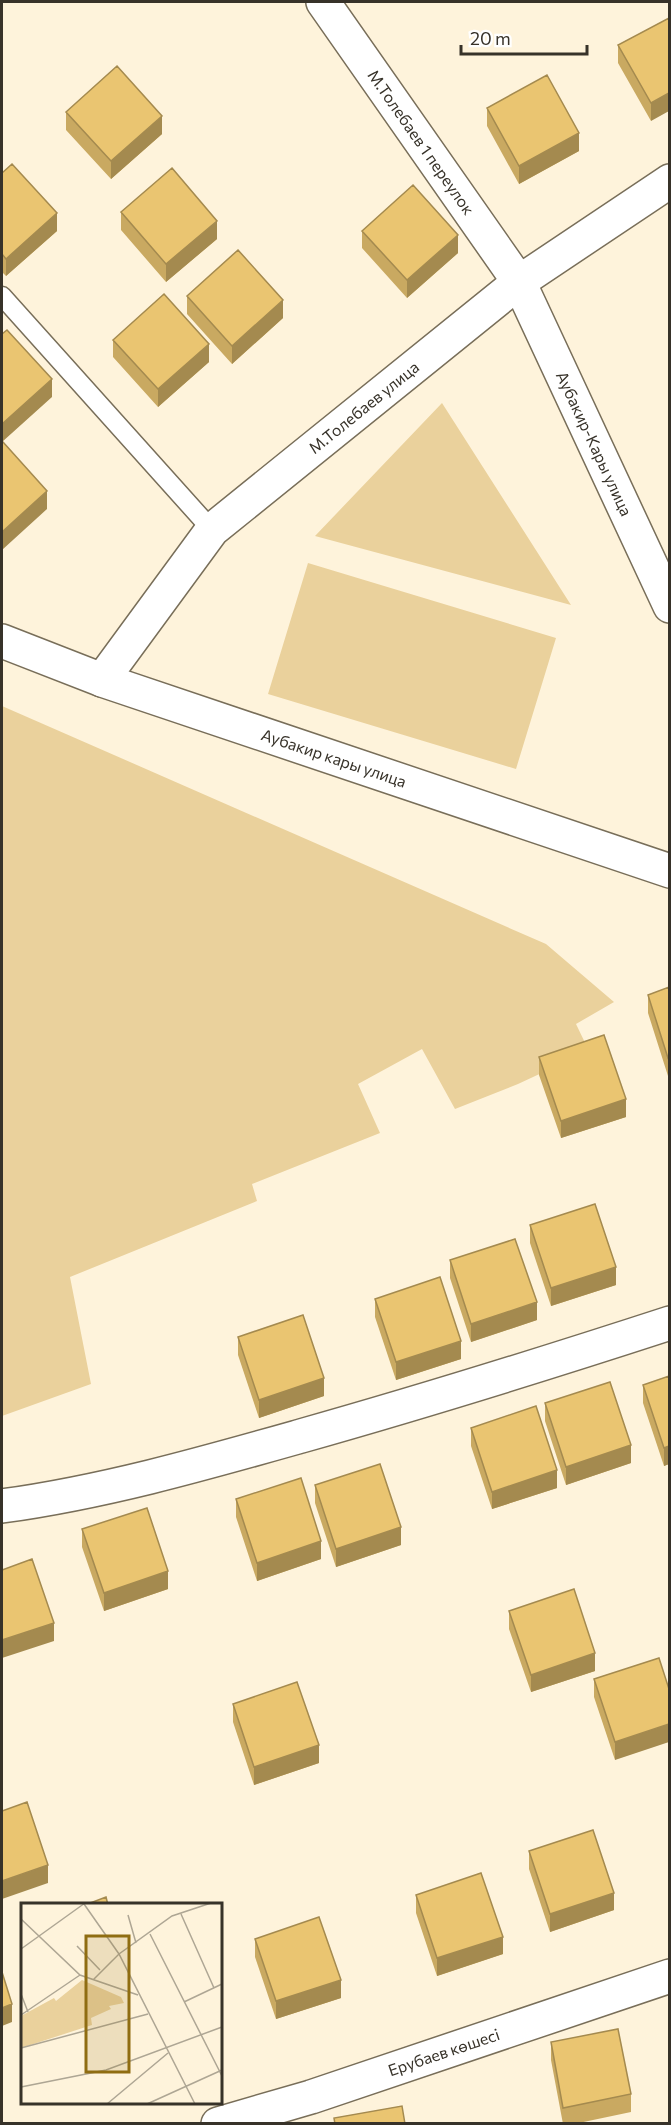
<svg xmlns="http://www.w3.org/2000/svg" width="671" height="2125" font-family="Commissioner,sans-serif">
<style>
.green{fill:#ead19c}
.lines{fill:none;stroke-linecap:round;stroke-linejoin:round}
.service-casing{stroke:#786e59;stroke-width:21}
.minor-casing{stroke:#786e59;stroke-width:36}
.secondary-casing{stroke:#786e59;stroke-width:36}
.service{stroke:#fff;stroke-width:18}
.minor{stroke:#fff;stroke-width:33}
.secondary{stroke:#fff;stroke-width:33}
.wall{fill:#c9a961}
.shaded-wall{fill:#a48a4f}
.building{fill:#eac571;stroke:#a48a4f;stroke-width:1.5}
.labels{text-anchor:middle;stroke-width:6;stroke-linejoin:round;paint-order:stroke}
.street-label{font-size:16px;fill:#373229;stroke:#fff}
.inset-road{fill:none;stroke:#aea694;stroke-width:1.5}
.view{fill:#8f6d12;fill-opacity:0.15;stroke:#8f6d12;stroke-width:3}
.inset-edge{fill:none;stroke:#373229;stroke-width:3}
</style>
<rect width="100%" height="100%" fill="#fef3db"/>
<path class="green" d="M442 403 571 605 315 536Z
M308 563 556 638 516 769 268 694Z
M2 706 546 944 614 1002 576 1024 589 1051 518 1084 455 1109 422 1049 358 1084 380 1133 252 1184 257 1201 70 1277 91 1384 2 1416Z"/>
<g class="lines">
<g class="service-casing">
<path id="service" d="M2 296 212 530"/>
</g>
<g class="minor-casing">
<g id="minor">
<path id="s1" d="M323 2 519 282 670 606"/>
<path id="s2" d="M2 641 102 680 670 871"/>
<path id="s3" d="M102 680 212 530 519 282 670 181"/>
<path d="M2 1506C104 1492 202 1464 301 1436 425 1401 547 1363 670 1323"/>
</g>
</g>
<g class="secondary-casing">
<g id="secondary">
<path id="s4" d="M218 2124 311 2097 670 1976"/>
</g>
</g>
<use href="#service" class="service"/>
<use href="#minor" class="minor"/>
<use href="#secondary" class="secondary"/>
</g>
<path class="wall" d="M669 18 651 121 618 63V45Z
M487 108 579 151 519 184 487 126Z
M66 112 162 134 111 179 66 130Z
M2 173 57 231 6 276 2 272Z
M121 212 217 239 166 282 121 230Z
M362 231 458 253 407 298 362 248Z
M187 296 283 318 232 364 187 314Z
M113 340 209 362 158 407 113 357Z
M669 987 668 1076 648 1013V995Z
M539 1057 626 1117 561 1138 539 1075Z
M530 1225 616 1285 551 1306 530 1243Z
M450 1260 537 1320 471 1342 450 1278Z
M375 1299 461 1359 396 1380 375 1317Z
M238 1337 324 1396 259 1418 238 1355Z
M669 1376V1464L664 1466 643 1403V1385Z
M545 1403 631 1463 566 1485 545 1421Z
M471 1428 557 1488 492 1509 471 1446Z
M315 1485 401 1545 336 1567 315 1503Z
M236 1499 321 1559 257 1581 236 1517Z
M82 1529 168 1589 104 1611 82 1547Z
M509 1611 595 1671 531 1692 509 1629Z
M659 1658 615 1760 594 1697V1679Z
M233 1704 319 1763 254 1785 233 1722Z
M529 1851 614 1910 550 1932 529 1869Z
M416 1895 503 1954 437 1976 416 1913Z
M255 1939 341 1998 276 2019 255 1957Z
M551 2042 631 2094V2112L574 2124H563L551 2060Z"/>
<path class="shaded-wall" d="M669 93V111L651 121V103Z
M162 116V134L111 179V161Z
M579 133V151L519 184V166Z
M57 213V231L6 276V259Z
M217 221V239L166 282V264Z
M458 235V253L407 298V280Z
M283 300V318L232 364V346Z
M209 344V362L158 407V389Z
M52 379V397L2 442V424Z
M47 491V509L2 550V532Z
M669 1057V1075L668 1076V1058Z
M626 1099V1117L561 1138V1121Z
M616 1267V1285L551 1306V1288Z
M537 1302V1320L471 1342V1324Z
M461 1341V1359L396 1380V1362Z
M324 1378V1396L259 1418V1400Z
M631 1445V1463L566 1485V1467Z
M669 1446V1464L664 1466V1448Z
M557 1470V1488L492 1509V1492Z
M401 1527V1545L336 1567V1549Z
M321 1541V1559L257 1581V1563Z
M168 1571V1589L104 1611V1593Z
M54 1623V1641L2 1658V1640Z
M595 1653V1671L531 1692V1675Z
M669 1724V1742L615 1760V1742Z
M319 1745V1763L254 1785V1767Z
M48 1865V1883L2 1899V1881Z
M614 1893V1910L550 1932V1914Z
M503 1937V1954L437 1976V1958Z
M341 1980V1998L276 2019V2001Z
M12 2004V2022L2 2026V2008Z"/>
<path class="building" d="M669 18V93L651 103 618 45Z
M117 66 162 116 111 161 66 112Z
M547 75 579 133 519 166 487 108Z
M12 164 57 213 6 259 2 254V173Z
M172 168 217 221 166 264 121 212Z
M413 185 458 235 407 280 362 231Z
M238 250 283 300 232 346 187 296Z
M164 294 209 344 158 389 113 340Z
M7 330 52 379 2 424V334Z
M2 442H3L47 491 2 532Z
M669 987V1057L668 1058 648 995Z
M604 1035 626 1099 561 1121 539 1057Z
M595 1204 616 1267 551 1288 530 1225Z
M515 1239 537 1302 471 1324 450 1260Z
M440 1277 461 1341 396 1362 375 1299Z
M303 1315 324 1378 259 1400 238 1337Z
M669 1376V1446L664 1448 643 1385Z
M610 1382 631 1445 566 1467 545 1403Z
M536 1406 557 1470 492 1492 471 1428Z
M380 1464 401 1527 336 1549 315 1485Z
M301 1478 321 1541 257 1563 236 1499Z
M147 1508 168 1571 104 1593 82 1529Z
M32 1559 54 1623 2 1640V1570Z
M574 1589 595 1653 531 1675 509 1611Z
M659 1658 669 1689V1724L615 1742 594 1679Z
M297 1682 319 1745 254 1767 233 1704Z
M27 1802 48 1865 2 1881V1811Z
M593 1830 614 1893 550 1914 529 1851Z
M481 1873 503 1937 437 1958 416 1895Z
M106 1897 108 1905H85Z
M319 1917 341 1980 276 2001 255 1939Z
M2 1972 12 2004 2 2008Z
M618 2029 631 2094 563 2108 551 2042Z
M402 2106 405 2124H335L334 2118Z"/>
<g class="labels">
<g class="street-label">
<text dy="6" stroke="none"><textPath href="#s1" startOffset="171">М.Толебаев 1 переулок</textPath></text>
<text dy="6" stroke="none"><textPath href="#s3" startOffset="381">М.Толебаев улица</textPath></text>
<text dy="6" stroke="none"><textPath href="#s1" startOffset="520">Аубакир-Кары улица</textPath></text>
<text dy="6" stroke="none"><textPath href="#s2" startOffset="352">Аубакир кары улица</textPath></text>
<text dy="6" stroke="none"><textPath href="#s4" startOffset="237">Ерубаев көшесі</textPath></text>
</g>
</g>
<g transform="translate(21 1903)">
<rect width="201" height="201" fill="#fef3db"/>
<path d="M61 77 100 94 103 100 88 103 90 106 70 115 71 122 0 145V113L33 95 35 98Z" fill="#ead19c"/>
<path class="inset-road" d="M63 1 98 51 174 201M160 11 193 85M107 12 115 40M0 16 59 72 117 92M129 31 201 173M56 43 79 67M0 46 64 0M72 77 98 51 151 13 190 0M0 91 7 109M163 99 201 81M0 112 59 72M0 145 127 111M0 184 85 167 201 124M86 201 147 150M126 201 201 167"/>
<path class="view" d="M65 33H108V169H65Z"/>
<rect width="201" height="201" class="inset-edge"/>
</g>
<rect width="671" height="2125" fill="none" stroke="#373229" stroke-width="6"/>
<path d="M461 45v9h126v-9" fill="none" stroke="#373229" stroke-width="3"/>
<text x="470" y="45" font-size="18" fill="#373229" stroke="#ffffff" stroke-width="4.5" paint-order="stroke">20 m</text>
</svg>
